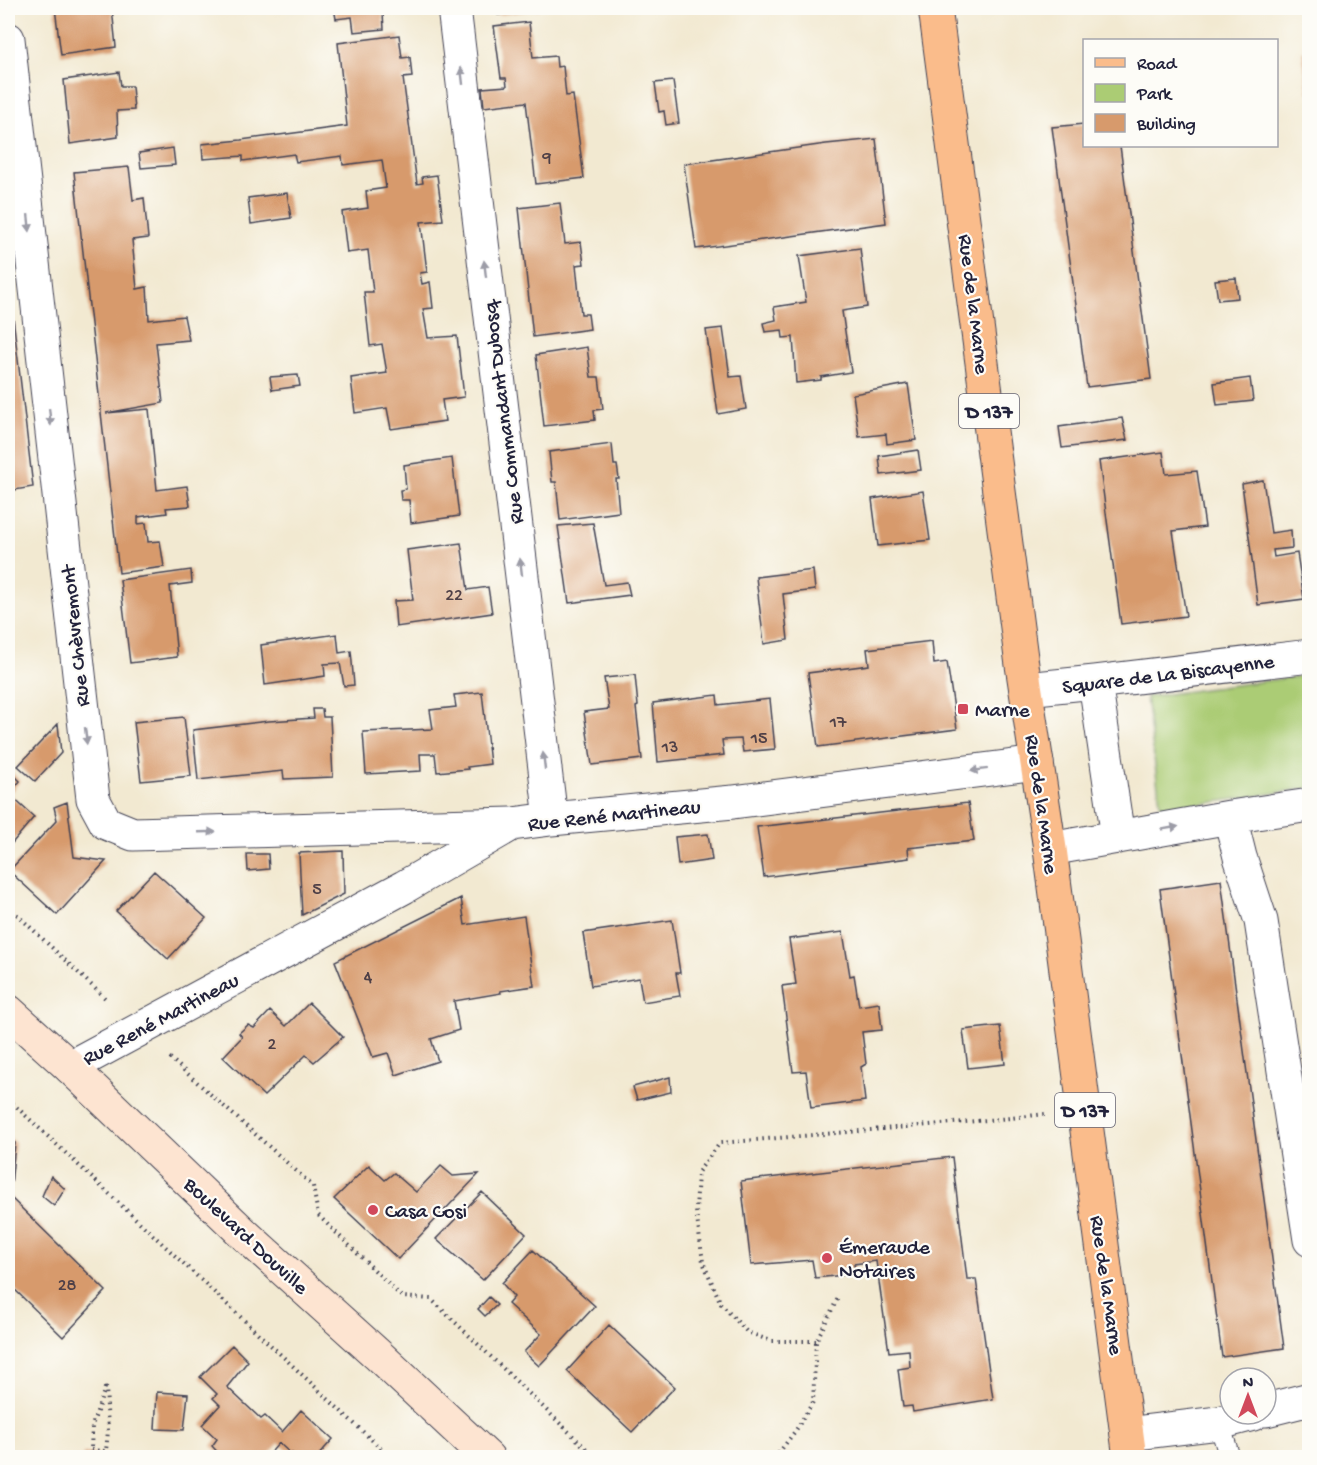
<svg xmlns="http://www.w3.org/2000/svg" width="1317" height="1465" font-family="'Gochi Hand',sans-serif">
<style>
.green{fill:#abcc74;stroke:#667758;stroke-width:1.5}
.building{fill:#d79a6c}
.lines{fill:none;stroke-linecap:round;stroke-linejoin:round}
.lane-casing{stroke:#414052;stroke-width:22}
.street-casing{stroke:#414052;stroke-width:35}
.secondary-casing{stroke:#414052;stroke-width:35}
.primary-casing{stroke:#414052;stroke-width:35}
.path{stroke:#414052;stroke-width:4;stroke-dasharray:1.5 4.5;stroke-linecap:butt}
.lane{stroke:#fff;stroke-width:20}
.street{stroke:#fff;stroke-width:33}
.secondary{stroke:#fde4d1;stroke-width:33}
.primary{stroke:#fabc8b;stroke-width:33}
.oneway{fill:#9c9ca7}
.poi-dot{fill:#d1495b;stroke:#fdfcf7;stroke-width:2}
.labels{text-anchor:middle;stroke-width:4.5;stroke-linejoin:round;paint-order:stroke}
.number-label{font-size:18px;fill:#4f4047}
.shield{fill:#fdfcf7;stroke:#646373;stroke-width:1.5}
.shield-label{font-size:20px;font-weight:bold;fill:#22223b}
.street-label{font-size:21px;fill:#22223b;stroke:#fdfcf7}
.poi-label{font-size:21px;fill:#22223b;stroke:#fdfcf7;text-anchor:start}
</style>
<rect width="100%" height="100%" fill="#fdfcf7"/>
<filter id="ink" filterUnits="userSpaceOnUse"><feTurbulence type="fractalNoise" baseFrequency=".0167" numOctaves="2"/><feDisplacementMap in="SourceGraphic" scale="12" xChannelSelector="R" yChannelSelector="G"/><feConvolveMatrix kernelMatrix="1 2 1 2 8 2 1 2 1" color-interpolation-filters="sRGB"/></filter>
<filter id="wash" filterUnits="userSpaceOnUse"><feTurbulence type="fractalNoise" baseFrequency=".008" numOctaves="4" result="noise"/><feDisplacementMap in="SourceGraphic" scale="24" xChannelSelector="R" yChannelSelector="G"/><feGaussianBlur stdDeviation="1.35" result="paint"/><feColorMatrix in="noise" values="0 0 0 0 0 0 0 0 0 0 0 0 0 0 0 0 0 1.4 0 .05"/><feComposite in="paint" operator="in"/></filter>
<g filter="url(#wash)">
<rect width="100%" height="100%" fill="#f2e9d1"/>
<path class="green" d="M1309 675V788L1161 810 1146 697Z"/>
<g id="blocks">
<path class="building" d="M55 8H112L116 47 61 55Z
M334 8H395V12L383 13 384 29 354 32 352 17 336 19Z
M497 8H540V9L498 15Z
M529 22 533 58 556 56 557 67 563 66 566 96 573 95 584 178 536 184 526 102 484 107 482 88 507 86 506 78H501L494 26Z
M399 35 402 58 410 57 412 77 403 78 417 184 423 183 422 177 437 175 443 220 421 222 427 272 420 273 422 284 430 282 433 308 423 309 428 338 457 336 464 397 442 400 445 421 391 429 387 408 355 413 351 378 387 373 382 344 370 346 364 292H373L368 250 347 253 342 212 368 208 366 191 386 188 382 160 343 165 342 156 296 162 294 154 243 161V156L203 159 202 144 241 140 347 126 338 43Z
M1310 50V93H1308L1302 51Z
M119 72 121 86H132L134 110 117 111 118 137 70 144 64 80Z
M673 81 679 123 666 125 664 111 659 112 655 83Z
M1084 124V146H1120L1151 379 1087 387 1052 127Z
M876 139 886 223 696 249 684 164 826 144Z
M173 148 175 165 141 168 139 153Z
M129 167 133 200 144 198 148 238 132 240 137 289 147 287 149 320 184 316 189 340 156 343 163 403 106 413 149 409 157 490 187 486 190 506 166 508 167 513 138 517V524L146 523 148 542 160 541 164 567 119 573 74 172Z
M287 193 291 218 251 224 248 198Z
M560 203 565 244 581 242 584 264 576 265 581 314H588L590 329 533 337 519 208Z
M860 248 867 307 842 311 851 372 821 377V380L796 383 793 337 783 338 782 330 765 332 763 323 776 320 774 307 806 302 799 256Z
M1236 278 1238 298 1218 300 1215 280Z
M13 317 33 487 9 491 8 485V318Z
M723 328 730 377 741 376 746 409 718 414 706 330Z
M587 347 591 377H599L603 409 594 410 595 420 544 426 536 355Z
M298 375 300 386 272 390 270 377Z
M1250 378 1253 401 1217 405 1214 383Z
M908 384 916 440 887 444 886 434 859 437 853 394Z
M1122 418 1127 440 1062 448 1059 427Z
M612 444 614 465H617L619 479H616L619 512 560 520 556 482H552L549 452Z
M918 450 921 470 881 475 879 456Z
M1163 452 1166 474 1197 471 1205 527 1173 531 1186 616 1121 624 1099 461Z
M452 458 459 516 411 523 409 500H401L400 490 406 489 404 465Z
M1263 480 1271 533 1291 530 1292 548 1273 550 1274 557 1297 553 1304 599 1258 605 1242 484Z
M923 491 930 540 878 546 872 499Z
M593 523 604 585 627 582 630 595 569 603 558 526Z
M461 543 468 590 488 587 492 613 396 627 394 601 413 600 407 550Z
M191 570 192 583 170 586 177 657 130 663 120 580Z
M813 570 815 590 783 594 788 640 764 644 756 577Z
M337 634 339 653 351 651 354 685 344 686 340 663 324 664 325 676 265 685 261 645Z
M932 641 934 664 947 662 957 729 818 747 808 673 869 665 867 649Z
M635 675 638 706 636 707 642 759 592 765 584 712 609 709 604 678Z
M482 692 490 764 467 767 468 769 437 772 435 754H420L421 771 366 774 363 732 433 729 430 710 456 707 454 695Z
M717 695 718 705 770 699 775 749 743 752 741 739 722 740 724 755 658 762 653 703Z
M313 709H322L323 717H330L333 777 284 779 283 771 198 780 193 730 269 721 314 718Z
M184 717 191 776 141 781 134 722Z
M58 724 61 753 35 781 18 766Z
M12 773 20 781 9 794 34 817 8 848V777Z
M67 802 74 857 106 861 57 915 9 871 57 820 54 807Z
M968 803 974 841 908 848 909 858 764 877 757 827Z
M708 834 712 860 678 865 675 837Z
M343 851 344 894 302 915 299 853Z
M247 854H268L269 869 248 871Z
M154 871 206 918 168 959 116 911Z
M1221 880 1284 1348 1222 1357 1160 889Z
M461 898 465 925 524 916 534 986 500 991 501 993 454 1001 459 1030 431 1039 438 1061 396 1075 388 1053 373 1057 335 961Z
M672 920 680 973H676L680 996 643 1002 639 978 591 986 583 933Z
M843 932 850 976 854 975 859 1006 879 1003 882 1030 862 1032 866 1064 861 1067 865 1101 811 1108 806 1071 793 1072 782 986 796 984 789 939Z
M309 1003 343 1037 314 1062 306 1055 264 1096 223 1057 242 1037 239 1033 248 1025 254 1028 270 1011 286 1026Z
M1000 1026 1005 1064 968 1068 963 1030Z
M670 1077 671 1092 637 1100 633 1087Z
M8 1136 15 1143 10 1197 106 1291 63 1337 8 1283Z
M952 1157 967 1279H976L993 1399 913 1412 912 1406 903 1407 898 1369 910 1367 909 1350 889 1352 876 1261 854 1264 855 1274 815 1278 812 1260 751 1265 741 1181Z
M369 1165 385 1180 394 1173 416 1192 441 1166 453 1176 479 1174 398 1259 334 1199Z
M51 1176 65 1189 54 1206 42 1196Z
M482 1192 526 1234 483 1280 436 1239Z
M533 1250 595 1306 539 1366 524 1352 541 1334 508 1304 514 1297 502 1283Z
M489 1297 497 1305 485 1316 478 1309Z
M609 1325 675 1387 632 1432 567 1371Z
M232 1345 248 1361 227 1387 261 1419 265 1416 282 1432 301 1410 333 1439 316 1458H298L292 1453 291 1454 279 1443 266 1458H223L212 1446 217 1439 202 1425 220 1405 213 1398 217 1394 200 1377Z
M157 1392 188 1394 184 1430 155 1429Z
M83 1453 120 1456V1458H83Z"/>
</g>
</g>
<g filter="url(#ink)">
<use href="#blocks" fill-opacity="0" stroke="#414052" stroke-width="1.5"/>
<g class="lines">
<g class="lane-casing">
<path id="lane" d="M1219 1423 1230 1458"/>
</g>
<g class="street-casing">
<path id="street" d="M454 8 551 819
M8 39 93 799 106 823 133 834 512 824
M1095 682 1118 837
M1026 689 1095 682 1310 656
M1230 817 1240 857 1261 921 1310 1240
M1050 849 1230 817 1310 805
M70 1067 404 887 512 824 551 819 733 802 1037 763
M1266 1410 1310 1399
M1127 1434 1219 1423 1253 1414"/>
</g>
<g class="secondary-casing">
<path id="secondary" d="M8 1011 70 1067 243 1233 378 1355 488 1458"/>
</g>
<g class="primary-casing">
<path id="primary" d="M935 8 1022 665 1050 849 1130 1458"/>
</g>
<path class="path" d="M8 906 107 1000
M170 1058 313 1186 318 1215 402 1297 431 1299 596 1458
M8 1099 391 1458
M816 1341H771L747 1332 721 1304 703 1262 696 1211 698 1172 720 1143 1011 1118 1045 1114
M91 1450 106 1451 108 1431 106 1385 92 1426 91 1450V1453
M775 1458 796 1430 813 1402 816 1341 839 1296"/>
<use href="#lane" class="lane"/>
<use href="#street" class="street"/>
<use href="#secondary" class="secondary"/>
<use href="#primary" class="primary"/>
</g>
<defs><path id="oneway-solid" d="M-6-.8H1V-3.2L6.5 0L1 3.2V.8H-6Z" transform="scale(1.5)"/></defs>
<g class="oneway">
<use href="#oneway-solid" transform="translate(462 76) rotate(-97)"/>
<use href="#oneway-solid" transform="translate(29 223) rotate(84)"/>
<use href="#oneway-solid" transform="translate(485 269) rotate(-97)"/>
<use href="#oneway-solid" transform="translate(50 417) rotate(84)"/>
<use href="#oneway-solid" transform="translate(521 567) rotate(-97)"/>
<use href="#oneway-solid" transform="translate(86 736) rotate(83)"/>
<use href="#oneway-solid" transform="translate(544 761) rotate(-97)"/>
<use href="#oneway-solid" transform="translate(979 770) rotate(173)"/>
<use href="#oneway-solid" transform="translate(1170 828) rotate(-10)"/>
<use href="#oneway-solid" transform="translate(207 832) rotate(-2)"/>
</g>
</g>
<g class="poi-dot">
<rect x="957" y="703" width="12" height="12" rx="3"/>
<circle cx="373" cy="1210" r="6"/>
<circle cx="827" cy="1258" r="6"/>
</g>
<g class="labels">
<g class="number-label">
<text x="547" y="162">9</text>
<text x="454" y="600">22</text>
<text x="838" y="727">17</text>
<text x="759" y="743">15</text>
<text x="670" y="752">13</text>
<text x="317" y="894">5</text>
<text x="368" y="982">4</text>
<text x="272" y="1049">2</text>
<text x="67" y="1290">28</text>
</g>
<g class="shield">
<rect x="959" y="394" width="60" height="34" rx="4.5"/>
<rect x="1055" y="1093" width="60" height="34" rx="4.5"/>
</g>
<g class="shield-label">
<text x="989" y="418">D 137</text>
<text x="1085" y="1117">D 137</text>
</g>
<g class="street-label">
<text transform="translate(975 304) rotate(83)" y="7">Rue de la Marne</text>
<text transform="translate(502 413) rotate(-97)" y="7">Rue Commandant Dubosq</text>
<text transform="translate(74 636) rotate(-96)" y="7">Rue Chèvremont</text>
<text transform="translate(1168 673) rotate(-7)" y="7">Square de La Biscayenne</text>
<text transform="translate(1043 804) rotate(82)" y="7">Rue de la Marne</text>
<text transform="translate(614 814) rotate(-6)" y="7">Rue René Martineau</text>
<text transform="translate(160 1018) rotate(-28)" y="7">Rue René Martineau</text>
<text transform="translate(247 1235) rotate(43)" y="7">Boulevard Douville</text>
<text transform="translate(1108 1285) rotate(82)" y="7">Rue de la Marne</text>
</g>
<g class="poi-label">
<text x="975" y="716">Marne</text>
<text x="385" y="1217">Casa Cosi</text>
<text x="839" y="1253">Émeraude<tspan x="839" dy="24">Notaires</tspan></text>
</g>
</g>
<rect width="1317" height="1465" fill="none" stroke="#fdfcf7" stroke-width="30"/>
<rect x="1083" y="39" width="195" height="108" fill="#fdfcf7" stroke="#a5a5ac" stroke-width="1.5"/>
<rect x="1095" y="58" width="30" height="9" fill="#fabc8b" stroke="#a5a5ac" stroke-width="1.5"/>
<text x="1137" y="69" font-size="18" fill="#22223b">Road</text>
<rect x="1095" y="84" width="30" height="18" fill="#abcc74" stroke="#a5a5ac" stroke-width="1.5"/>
<text x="1137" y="99" font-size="18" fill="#22223b">Park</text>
<rect x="1095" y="114" width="30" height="18" fill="#d79a6c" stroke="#a5a5ac" stroke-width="1.5"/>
<text x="1137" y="129" font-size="18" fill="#22223b">Building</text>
<g transform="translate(1248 1396)"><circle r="28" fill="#fdfcf7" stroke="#a5a5ac" stroke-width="1.5"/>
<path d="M0-4.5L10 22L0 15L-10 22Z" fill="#d1495b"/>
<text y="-9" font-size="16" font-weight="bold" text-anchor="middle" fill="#22223b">N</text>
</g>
</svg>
